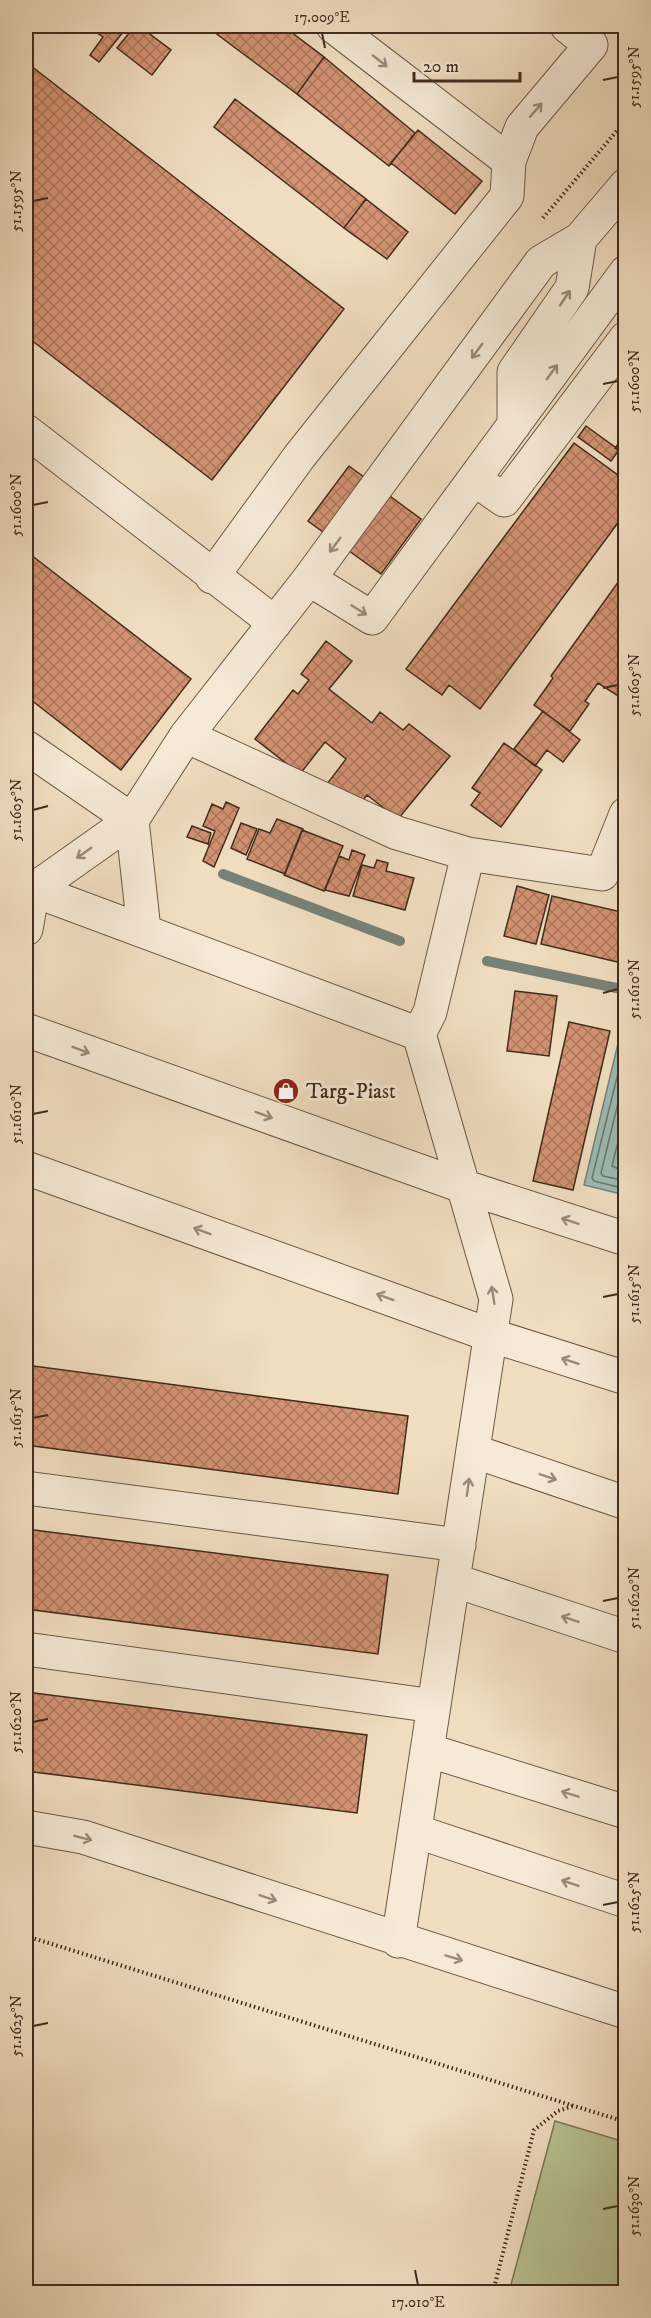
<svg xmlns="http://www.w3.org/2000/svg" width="651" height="2318" font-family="'IM FELL DW Pica',serif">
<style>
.green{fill:#b8c294;stroke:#7d7658;stroke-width:1.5}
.water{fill:#9bbcb6;stroke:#778279;stroke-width:1.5}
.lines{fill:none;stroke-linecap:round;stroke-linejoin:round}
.shore{stroke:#6e746a;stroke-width:1.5}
.stream{stroke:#778279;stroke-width:10}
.building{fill:url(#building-cross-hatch);stroke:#422b1d;stroke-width:1.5}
.minor-casing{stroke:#6e5846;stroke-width:35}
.path{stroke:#422b1d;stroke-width:4;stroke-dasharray:1.5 3;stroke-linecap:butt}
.minor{stroke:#f6ead7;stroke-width:33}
.oneway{stroke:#9c8a7a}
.ticks{fill:none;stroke:#422b1d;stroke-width:2}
.labels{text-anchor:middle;stroke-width:6;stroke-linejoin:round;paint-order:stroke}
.poi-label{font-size:21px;fill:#422b1d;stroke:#f6ead7;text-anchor:start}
.neatline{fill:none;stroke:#422b1d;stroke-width:2}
.ticks-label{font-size:15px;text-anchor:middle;fill:#422b1d}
</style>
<defs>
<pattern id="building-cross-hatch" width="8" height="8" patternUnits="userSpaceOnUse" patternTransform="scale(1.5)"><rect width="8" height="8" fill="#d39373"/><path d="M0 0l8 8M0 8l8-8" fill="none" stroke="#ad785e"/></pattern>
</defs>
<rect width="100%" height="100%" fill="#f1dec1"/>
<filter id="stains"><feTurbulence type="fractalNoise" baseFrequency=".00333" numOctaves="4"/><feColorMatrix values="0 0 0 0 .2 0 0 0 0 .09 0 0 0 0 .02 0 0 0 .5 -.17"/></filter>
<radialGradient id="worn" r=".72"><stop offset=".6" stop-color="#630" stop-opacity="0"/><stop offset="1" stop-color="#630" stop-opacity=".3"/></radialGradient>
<path class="green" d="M555 2121 625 2142V2292H509Z"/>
<path class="water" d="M620 1035 626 1036 625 1195 584 1185Z"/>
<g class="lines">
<path class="shore" d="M626 1041 592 1178 594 1181 626 1189
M626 1070 601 1173 603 1176 626 1181
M626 1109 612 1166 626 1172"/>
<path class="stream" d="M223 874 400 941
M487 961 626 990"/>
</g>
<path class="building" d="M87 26H128L99 62 90 55 103 37Z
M135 26H139L171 50 152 75 117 48Z
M206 26H283L324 57 297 94Z
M324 57 415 133 389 166 297 94Z
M26 62 344 309 212 480 26 336Z
M235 99 366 199 344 228 214 127Z
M418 130 482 181 455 214 391 163Z
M366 199 408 232 387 259 344 228Z
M586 426 619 450 611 461 578 437Z
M626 434V455L615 448Z
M574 443 626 481V512L480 709 449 685 442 695 406 669Z
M349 466 421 519 381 574 308 521Z
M26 551 191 679 121 770 26 696Z
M626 571V644L618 655 626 660V701L598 683 585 701 589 704 570 731 534 705 553 678 551 676Z
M326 641 352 661 329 689 372 723 380 712 403 730 409 724 450 756 398 819 367 795 357 808 327 784 346 759 325 742 300 774 255 739 293 690 298 694 309 680 301 674Z
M543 711 580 740 563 762 547 750 535 766 514 749Z
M504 743 542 770 501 827 471 805 480 793 472 788Z
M226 802 239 808 214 867 203 861 215 831 203 826 212 804 223 809Z
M277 819 303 829 285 874 247 859 259 829 270 833Z
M241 823 257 829 246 855 231 848Z
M192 826 211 833 208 844 187 837Z
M302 830 343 846 324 891 284 875Z
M352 850 365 855 349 896 325 890 339 856 349 860Z
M377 860 388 863 386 871 414 878 405 910 353 896 362 865 374 868Z
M517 886 549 895 536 944 504 936Z
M552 896 626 913V964L541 944Z
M515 991 557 996 549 1056 507 1051Z
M569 1022 610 1031 573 1190 533 1181Z
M26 1365 408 1416 398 1494 26 1445Z
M26 1529 388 1575 378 1654 26 1609Z
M26 1692 367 1735 357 1813 26 1771Z"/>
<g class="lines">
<g class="minor-casing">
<path id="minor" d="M333 26 509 161
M514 425V372L572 288 580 239
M26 431 275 623
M474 479 504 500 626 338
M212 577 299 457 507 196 509 161 522 127 591 45 567 26
M309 579 372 618 626 272
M186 736 397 833 468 854 430 1012 419 1034 496 1299 398 1941
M26 747 132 820 144 930
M468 854 602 874 626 814
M33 890 419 1034
M26 929 33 890 132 820 186 736 309 579 541 262 580 239 626 185
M26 1030 462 1186 626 1239
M26 1168 490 1335 626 1378
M473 1451 626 1503
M26 1488 459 1545
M453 1580 626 1637
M26 1649 434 1706
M427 1750 626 1812
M26 1827 83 1837 626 2012
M415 1831 626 1901"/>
</g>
<path class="path" d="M543 218 626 120
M26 1936 626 2122
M493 2292 534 2130 558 2111 573 2106"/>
<use href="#minor" class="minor"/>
</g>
<defs><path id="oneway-shaft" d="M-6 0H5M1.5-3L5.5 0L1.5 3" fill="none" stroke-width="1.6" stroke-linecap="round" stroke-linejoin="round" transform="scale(1.5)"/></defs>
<g class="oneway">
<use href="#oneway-shaft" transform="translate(380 61) rotate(38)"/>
<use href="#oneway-shaft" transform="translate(536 110) rotate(-49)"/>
<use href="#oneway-shaft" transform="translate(565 298) rotate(-56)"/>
<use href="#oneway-shaft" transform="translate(477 351) rotate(126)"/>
<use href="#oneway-shaft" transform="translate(552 372) rotate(-54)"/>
<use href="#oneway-shaft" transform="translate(335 545) rotate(127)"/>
<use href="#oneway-shaft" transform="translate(359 610) rotate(32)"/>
<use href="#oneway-shaft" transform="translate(84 853) rotate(145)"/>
<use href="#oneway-shaft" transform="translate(81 1050) rotate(20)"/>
<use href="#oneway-shaft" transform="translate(264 1115) rotate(20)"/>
<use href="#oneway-shaft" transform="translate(570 1221) rotate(-162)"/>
<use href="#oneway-shaft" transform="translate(202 1231) rotate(-160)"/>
<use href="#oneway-shaft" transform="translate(493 1295) rotate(-99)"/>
<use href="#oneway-shaft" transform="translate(385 1297) rotate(-160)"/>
<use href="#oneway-shaft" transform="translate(570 1361) rotate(-162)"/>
<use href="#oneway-shaft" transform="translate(548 1477) rotate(19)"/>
<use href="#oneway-shaft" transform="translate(468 1487) rotate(-82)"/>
<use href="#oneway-shaft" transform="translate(570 1619) rotate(-162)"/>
<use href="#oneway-shaft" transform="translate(570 1794) rotate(-163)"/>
<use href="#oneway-shaft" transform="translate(83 1838) rotate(14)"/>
<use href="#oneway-shaft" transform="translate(570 1883) rotate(-161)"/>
<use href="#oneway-shaft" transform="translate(268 1898) rotate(18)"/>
<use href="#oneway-shaft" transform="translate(454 1958) rotate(17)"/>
</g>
<path class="ticks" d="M322 33 325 48M603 80 618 77M33 201 48 198M603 384 618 381M33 505 48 502M603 688 618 685M33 810 48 806M603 993 618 989M33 1114 48 1111M603 1297 618 1294M33 1418 48 1415M603 1601 618 1598M33 1722 48 1719M603 1905 618 1902M33 2026 48 2023M603 2209 618 2206M415 2270 418 2285"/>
<defs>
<g id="shop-disc" transform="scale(1.35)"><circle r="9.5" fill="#8f2418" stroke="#f6ead7"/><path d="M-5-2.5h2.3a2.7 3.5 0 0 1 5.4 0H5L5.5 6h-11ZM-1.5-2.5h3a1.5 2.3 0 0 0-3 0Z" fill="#fff"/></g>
</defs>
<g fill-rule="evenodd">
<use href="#shop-disc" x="286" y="1091"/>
</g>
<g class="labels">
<g class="poi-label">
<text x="306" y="1098">Targ-Piast</text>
</g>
</g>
<rect width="651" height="2318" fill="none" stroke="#f1dec1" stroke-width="66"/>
<path d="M414 72v9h106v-9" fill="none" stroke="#422b1d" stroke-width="3"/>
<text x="423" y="72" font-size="18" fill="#422b1d" stroke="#f6ead7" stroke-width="4.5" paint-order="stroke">20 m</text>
<rect x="33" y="33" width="585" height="2252" class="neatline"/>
<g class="ticks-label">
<text x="322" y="22">17.009°E</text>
<text transform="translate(634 77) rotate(-90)" y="5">51.1595°N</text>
<text transform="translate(16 201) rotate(-90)" y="5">51.1595°N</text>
<text transform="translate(634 381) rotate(-90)" y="5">51.1600°N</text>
<text transform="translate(16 505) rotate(-90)" y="5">51.1600°N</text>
<text transform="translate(634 685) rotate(-90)" y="5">51.1605°N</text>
<text transform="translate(16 810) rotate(-90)" y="5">51.1605°N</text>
<text transform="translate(634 989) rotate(-90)" y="5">51.1610°N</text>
<text transform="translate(16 1114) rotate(-90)" y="5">51.1610°N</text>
<text transform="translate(634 1294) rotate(-90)" y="5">51.1615°N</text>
<text transform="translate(16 1418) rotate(-90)" y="5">51.1615°N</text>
<text transform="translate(634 1598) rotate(-90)" y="5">51.1620°N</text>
<text transform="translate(16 1722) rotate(-90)" y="5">51.1620°N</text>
<text transform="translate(634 1902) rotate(-90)" y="5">51.1625°N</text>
<text transform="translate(16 2026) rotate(-90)" y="5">51.1625°N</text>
<text transform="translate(634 2206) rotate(-90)" y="5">51.1630°N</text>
<text x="418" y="2307">17.010°E</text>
</g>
<rect width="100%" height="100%" filter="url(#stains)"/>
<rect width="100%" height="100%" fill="url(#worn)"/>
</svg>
